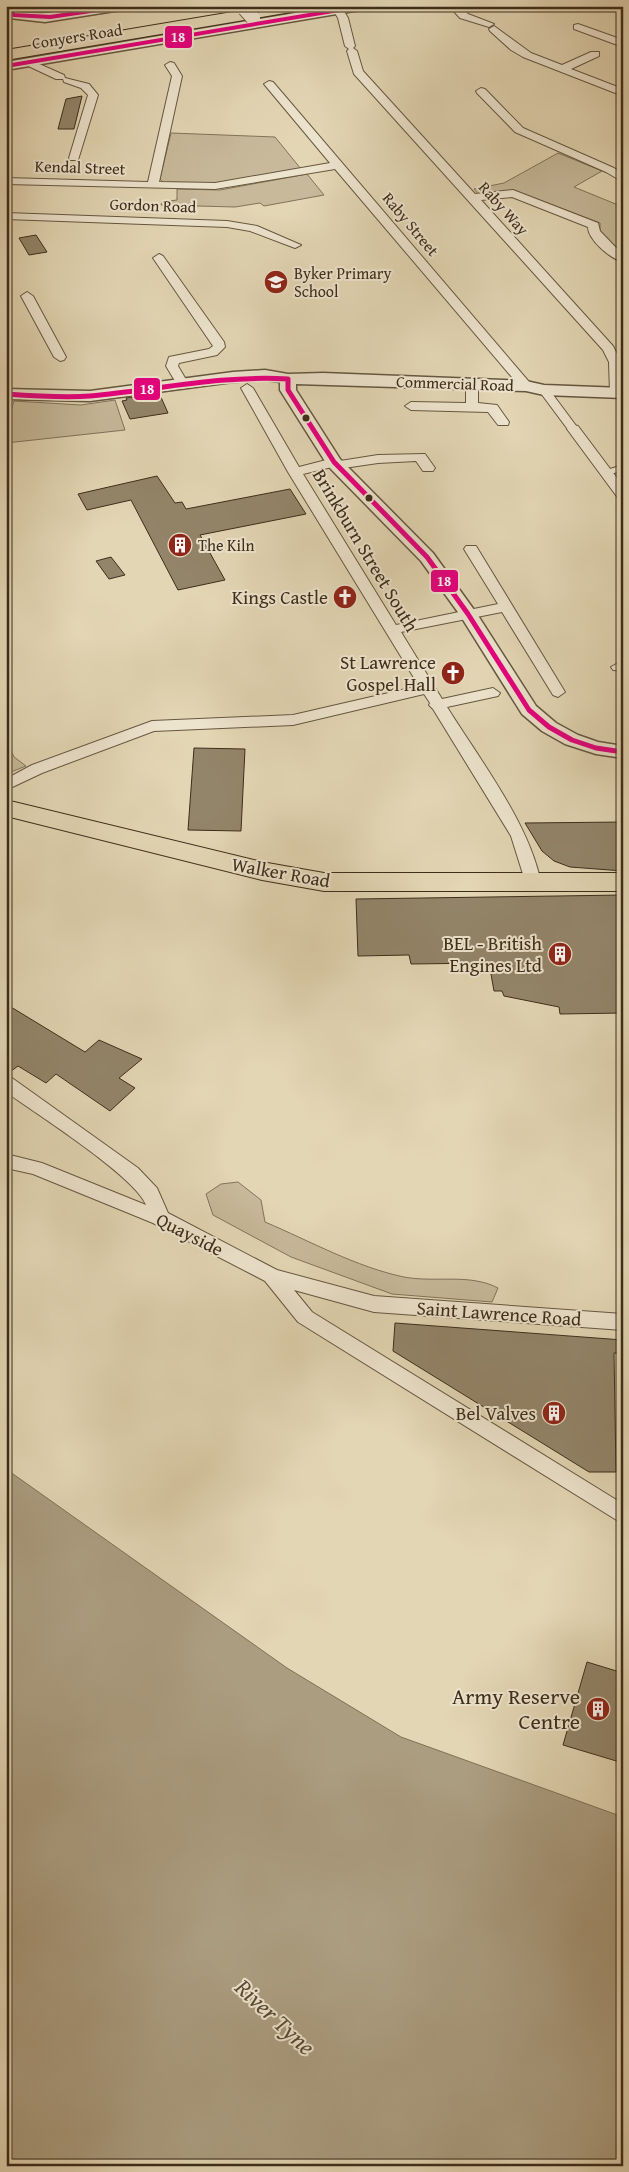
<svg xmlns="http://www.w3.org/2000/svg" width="629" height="2172" font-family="'Gentium Book Plus',serif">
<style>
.green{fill:#c7b99a;stroke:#82735a}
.water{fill:#ab9d80;stroke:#7f7057}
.building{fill:#93856a;stroke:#3d2d1a}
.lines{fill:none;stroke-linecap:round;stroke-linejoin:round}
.pedestrian-casing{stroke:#665740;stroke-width:2}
.minor-casing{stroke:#665740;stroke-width:2}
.tertiary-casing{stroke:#665740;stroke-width:3}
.primary-casing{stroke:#3d2d1a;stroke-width:2}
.pedestrian{fill:#ede4ce;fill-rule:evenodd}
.minor{fill:#ede4ce;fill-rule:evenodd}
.tertiary{fill:#ede4ce;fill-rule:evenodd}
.primary{fill:#e3d6b4;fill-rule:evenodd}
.tertiary-bridge-casing{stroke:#665740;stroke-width:16;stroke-linecap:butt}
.tertiary-bridge{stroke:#ede4ce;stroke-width:14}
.bus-1-far1-casing{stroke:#ede4ce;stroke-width:6}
.bus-1-casing{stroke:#ede4ce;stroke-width:8}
.bus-1-far1{stroke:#e5007d;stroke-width:4}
.bus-1{stroke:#e5007d;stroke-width:5}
.bus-dot{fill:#3d2d1a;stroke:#ede4ce;stroke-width:2}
.labels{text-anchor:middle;stroke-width:4;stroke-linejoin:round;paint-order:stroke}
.far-street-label{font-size:16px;fill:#3d2d1a;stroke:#ede4ce}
.far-poi-label{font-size:16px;fill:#3d2d1a;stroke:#ede4ce;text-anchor:start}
.street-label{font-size:19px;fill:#3d2d1a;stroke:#ede4ce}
.poi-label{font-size:19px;fill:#3d2d1a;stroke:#ede4ce;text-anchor:end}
.near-poi-label{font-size:22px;fill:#3d2d1a;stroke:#ede4ce;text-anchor:end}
.near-water-label{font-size:24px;font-style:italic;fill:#584934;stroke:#ede4ce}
.line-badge{stroke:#ede4ce;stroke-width:2}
.badge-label{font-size:14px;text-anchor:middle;font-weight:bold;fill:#fff}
</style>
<rect width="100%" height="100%" fill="#e3d6b4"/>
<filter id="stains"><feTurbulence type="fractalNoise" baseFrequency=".004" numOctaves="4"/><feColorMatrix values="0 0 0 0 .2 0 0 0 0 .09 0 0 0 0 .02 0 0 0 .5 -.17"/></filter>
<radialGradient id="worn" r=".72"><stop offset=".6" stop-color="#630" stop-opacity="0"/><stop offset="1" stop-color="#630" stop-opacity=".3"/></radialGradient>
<path class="green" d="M171 133 275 137 301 169 215 185 165 184 160 179Z
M558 153 602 171 574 187 623 207V256L600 233V223L516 191 480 196 474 189 504 183Z
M307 174 324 195 264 206 260 203 235 207 161 205 162 202 177 200V189L220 190Z
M115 400 125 430 6 443V427L14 401 81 405Z
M6 740 14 757 26 766 6 774Z
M238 1182 261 1200 265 1222C310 1241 356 1267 404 1277 436 1283 469 1273 498 1288L492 1302 392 1294 291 1257 213 1215 206 1194 221 1184Z"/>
<path class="water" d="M6 1469 287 1668 401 1737 623 1817V2166L6 2165Z"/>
<path class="building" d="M82 96 74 129H58L66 99Z
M36 235 47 252 29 255 19 238Z
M155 394 160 395 168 413 130 419 122 401 127 400 126 398Z
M157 476 175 503 182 502 186 509 290 489 306 514 200 535 225 580 178 590 131 500 87 510 78 494Z
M111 557 125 575 109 579 96 561Z
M194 748 245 749 241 831 188 830Z
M623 822V871L570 867 554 861 542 851 525 823Z
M623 895V1013L560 1014 559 1007 504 996 502 991H494L489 963 411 964 409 955 358 956 356 899Z
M6 1004 85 1052 99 1040 142 1059 119 1078 135 1088 110 1111 56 1074 46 1083 18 1066 6 1075Z
M395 1323 623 1340V1353H614L616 1472H589L393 1351Z
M587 1662 623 1673V1763L563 1745Z"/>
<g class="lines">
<g class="pedestrian-casing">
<path id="pedestrian" d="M544 387 548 388 577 427V431H569L540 392 539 390Z
M623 465V471L605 475 600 472Z"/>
</g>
<g class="minor-casing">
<path id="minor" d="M449 6H460L468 14 494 24 489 27 460 18Z
M334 8H342L348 18 355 46 353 48 357 51 363 71 475 194 513 190 598 223 600 231 623 255V262C611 259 588 240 588 227L512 197 481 200 613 346 621 362 622 393 620 396 616 397 610 393 609 362 603 350 354 74 347 51 349 49 345 46 338 18 333 10Z
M578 24 623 40V47L574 29V25Z
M494 26 531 53 562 65 591 52H599V56L571 69 623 89V96L523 57 511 50 490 31 489 29Z
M28 59 64 75 65 78 89 84 98 95 78 160H70L69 158 88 95 81 88 64 82 63 79H56L24 64V60Z
M170 62 174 63 182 76 159 182 215 183 330 163 264 84 269 81 273 82 530 383 532 386 530 389H522L335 169 215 189 6 184V178L148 182 172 76 165 65Z
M481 88 485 89 523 128 614 168 623 174V182L606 172 515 132 477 93 476 91Z
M6 213 227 221 257 226 301 245 295 248 250 231 227 227 6 219Z
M159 254 163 256 224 342 225 347 217 355 179 363 178 366 188 383 182 387 178 386 166 366 169 357 209 349 213 346 153 258Z
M27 292 33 296 66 357 64 360 60 361 54 357 21 296Z
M472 380 478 384V403L497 405 509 422 508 425H498L488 412 411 410 405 406 411 402 466 403V384Z
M247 384 253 388 299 467 334 458 340 461 378 455 425 454 435 468 433 471H423L416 461 378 463 337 469 332 467 303 474 396 625 498 604 464 549 466 546H476L565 692 558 697 553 695 502 612 401 632 442 699 493 688 500 693 498 696 447 707C480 760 529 823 541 883L539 887H527L511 836 433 709 429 705 430 703 424 694 293 725 154 731 42 773 6 790V779L32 765 152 721 293 715 419 686 288 472 241 388Z
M573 425 578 426 623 486V499L618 498 567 429Z
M618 663H623V671L613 670 611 667Z
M6 1077 12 1078 138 1168 157 1188 168 1213 277 1270 374 1296 623 1314V1330L374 1312 294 1290 312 1312 623 1504V1524L298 1322 265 1281 153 1223 33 1174 6 1168V1154L42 1163 146 1205C136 1177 35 1113 6 1092Z"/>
</g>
<g class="tertiary-casing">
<path id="tertiary" d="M6 6H15L18 12C45 17 69 8 96 6 106 6 117 6 127 6L121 10 45 22 9 18 6 13Z
M336 6H366L360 10 6 70V62Z
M265 370 288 374 323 373 526 381 544 385 623 388V398L544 395 526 391 296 384V390L340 459 433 553 477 614 536 706 556 723 578 735 598 742 623 746V758L596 754 565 744 542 731 522 714 460 615 421 561 328 466 280 390V382L265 380 233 382 90 401 6 399V389L90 391 233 372Z"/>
</g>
<g class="primary-casing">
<path id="primary" d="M268 6H305L297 11 6 60V50Z
M6 800 262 862 324 873H623V891H324L262 880 6 816Z"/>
</g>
<use href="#pedestrian" class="pedestrian"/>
<use href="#minor" class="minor"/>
<use href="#tertiary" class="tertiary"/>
<use href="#primary" class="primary"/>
<g class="tertiary-bridge-casing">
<path id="tertiary-bridge" d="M245 9 253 18"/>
</g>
<use href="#tertiary-bridge" class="tertiary-bridge"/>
<g class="bus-1-far1-casing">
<path id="bus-1-far1" d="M8 6 14 15 50 17 111 8
M6 66 351 8"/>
</g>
<g class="bus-1-casing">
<path id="bus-1" d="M288 379V390L334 462 427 557 468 614 529 710 549 727 572 740 596 748 623 752
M6 394C34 396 62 398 90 396 157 390 221 375 288 379"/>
</g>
<use href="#bus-1-far1" class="bus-1-far1"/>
<use href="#bus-1" class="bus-1"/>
</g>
<defs>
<g id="school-disc" transform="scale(1.25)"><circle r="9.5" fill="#8f2418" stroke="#ede4ce"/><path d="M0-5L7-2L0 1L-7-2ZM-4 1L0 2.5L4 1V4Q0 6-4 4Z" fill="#fff"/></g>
<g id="building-disc" transform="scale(1.25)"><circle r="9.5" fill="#8f2418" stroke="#ede4ce"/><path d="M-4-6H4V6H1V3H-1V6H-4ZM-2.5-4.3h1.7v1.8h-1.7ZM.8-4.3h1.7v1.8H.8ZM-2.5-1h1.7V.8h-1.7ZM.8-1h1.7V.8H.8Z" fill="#fff"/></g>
<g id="church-disc" transform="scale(1.25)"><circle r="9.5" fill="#8f2418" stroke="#ede4ce"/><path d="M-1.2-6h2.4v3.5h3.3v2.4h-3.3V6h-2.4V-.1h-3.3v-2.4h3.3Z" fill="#fff"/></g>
</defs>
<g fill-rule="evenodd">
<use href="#school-disc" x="276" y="282"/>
<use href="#building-disc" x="180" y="545"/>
<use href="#church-disc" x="345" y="597"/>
<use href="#church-disc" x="453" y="673"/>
<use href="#building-disc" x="560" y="954"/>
<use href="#building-disc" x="554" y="1413"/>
<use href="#building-disc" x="598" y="1709"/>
</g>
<g class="bus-dot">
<circle cx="306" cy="418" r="4.5"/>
<circle cx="369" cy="498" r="4.5"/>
</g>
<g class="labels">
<g class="far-street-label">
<text transform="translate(77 36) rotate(-9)" y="6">Conyers Road</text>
<text transform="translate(80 167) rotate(2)" y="6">Kendal Street</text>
<text transform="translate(153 205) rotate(2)" y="6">Gordon Road</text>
<text transform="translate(504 208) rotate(48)" y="6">Raby Way</text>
<text transform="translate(411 224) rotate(50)" y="6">Raby Street</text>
<text transform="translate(455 383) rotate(2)" y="6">Commercial Road</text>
</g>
<g class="far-poi-label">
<text x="294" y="279">Byker Primary<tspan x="294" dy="18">School</tspan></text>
<text x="198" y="551">The Kiln</text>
</g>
<g class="street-label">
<text transform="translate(366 550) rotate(59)" y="7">Brinkburn Street South</text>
<text transform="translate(281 872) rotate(10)" y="7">Walker Road</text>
<text transform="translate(190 1234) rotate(27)" y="7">Quayside</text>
<text transform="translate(499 1313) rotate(4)" y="7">Saint Lawrence Road</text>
</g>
<g class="poi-label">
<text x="328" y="604">Kings Castle</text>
<text x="436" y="669">St Lawrence<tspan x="436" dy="22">Gospel Hall</tspan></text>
<text x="542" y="950">BEL - British<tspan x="542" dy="22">Engines Ltd</tspan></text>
<text x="536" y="1420">Bel Valves</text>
</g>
<g class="near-poi-label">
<text x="580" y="1704">Army Reserve<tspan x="580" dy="25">Centre</tspan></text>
</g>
<g class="near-water-label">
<text transform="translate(275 2017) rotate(43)" y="8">River Tyne</text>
</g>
</g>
<g class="line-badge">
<rect x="164" y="25" width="29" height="24" rx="5" fill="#e5007d"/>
<rect x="133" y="377" width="28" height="24" rx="5" fill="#e5007d"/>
<rect x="430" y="569" width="29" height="24" rx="5" fill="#e5007d"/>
</g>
<g class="badge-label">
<text x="178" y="42">18</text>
<text x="147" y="394">18</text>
<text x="444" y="586">18</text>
</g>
<rect width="629" height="2172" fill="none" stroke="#e3d6b4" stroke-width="25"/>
<rect x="8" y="8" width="614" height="2157" fill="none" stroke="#3d2d1a" stroke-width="2.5"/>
<rect x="12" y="12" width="604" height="2147" fill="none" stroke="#3d2d1a"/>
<rect width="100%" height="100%" filter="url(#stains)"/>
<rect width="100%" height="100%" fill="url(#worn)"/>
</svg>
